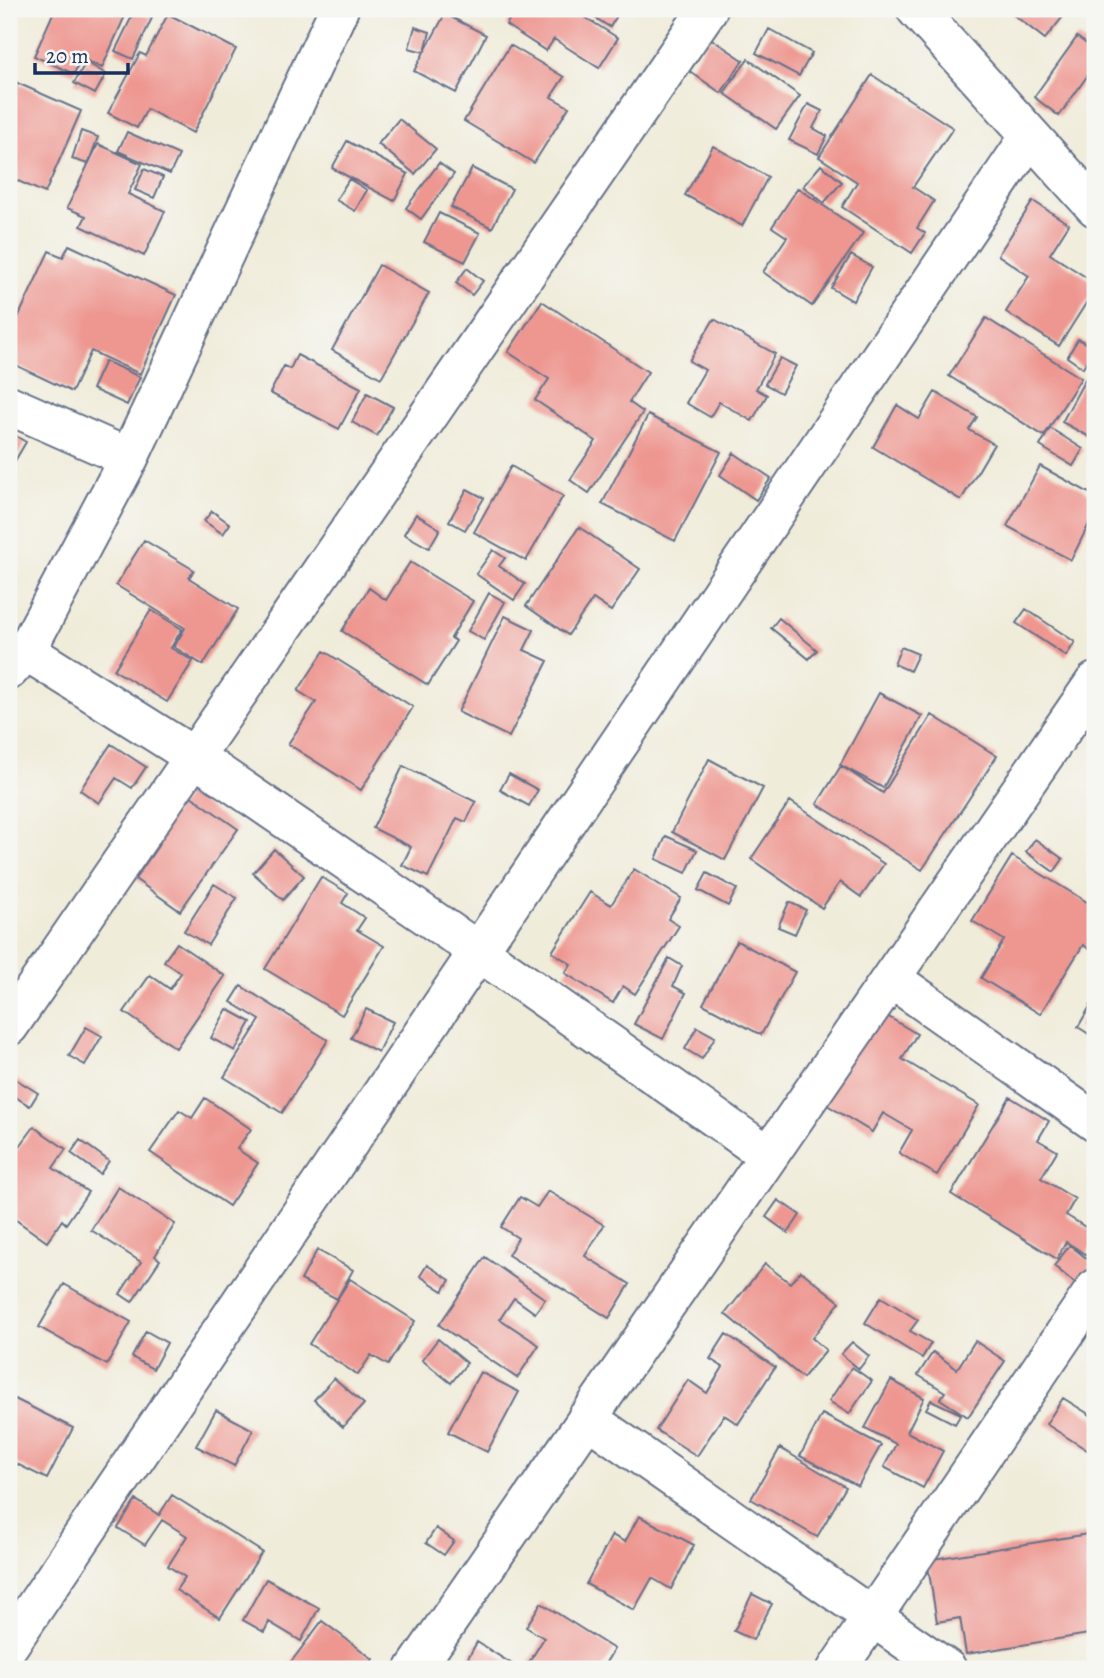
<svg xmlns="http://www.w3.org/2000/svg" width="1104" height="1678" font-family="Alegreya,serif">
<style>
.building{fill:#ee9791}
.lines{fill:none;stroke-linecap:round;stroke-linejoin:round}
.minor-casing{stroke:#667189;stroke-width:42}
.minor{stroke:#fff;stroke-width:38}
</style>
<rect width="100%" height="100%" fill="#f6f6f2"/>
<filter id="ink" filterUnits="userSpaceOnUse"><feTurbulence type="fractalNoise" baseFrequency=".0143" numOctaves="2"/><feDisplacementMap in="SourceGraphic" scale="14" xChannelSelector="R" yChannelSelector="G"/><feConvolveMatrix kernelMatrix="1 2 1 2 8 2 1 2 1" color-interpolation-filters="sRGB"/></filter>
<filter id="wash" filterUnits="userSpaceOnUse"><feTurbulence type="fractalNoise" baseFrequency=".00686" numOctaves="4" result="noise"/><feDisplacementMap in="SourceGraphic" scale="28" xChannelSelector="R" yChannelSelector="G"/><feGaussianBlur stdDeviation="1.57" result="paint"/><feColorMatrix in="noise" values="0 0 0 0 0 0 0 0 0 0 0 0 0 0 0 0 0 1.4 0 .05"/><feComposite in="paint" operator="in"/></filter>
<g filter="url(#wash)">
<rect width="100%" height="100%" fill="#f0ecda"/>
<g id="blocks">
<path class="building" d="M55 9H128L102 68 81 58 74 74 34 56Z
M531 9H572L618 38 599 68 554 39 546 51 506 25 515 10 526 17Z
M581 9H609L618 14 610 27Z
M1006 9H1069L1045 39Z
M135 10 152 18 133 59 115 51Z
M168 14 236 49 193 133 147 109 137 128 108 113 140 53 146 56Z
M445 14 486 35 456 93 414 71 424 52 409 48 415 27 430 32 425 51Z
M769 29 812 53 799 76 756 53Z
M1077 37 1095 50V65L1059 116 1034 97Z
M710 38 743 60 721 93 688 70Z
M510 45 564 77 551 97 569 107 534 163 464 121Z
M748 59 800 96 776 129 724 93Z
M86 62 106 74 95 94 74 83Z
M872 75 953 128 913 187 934 201 917 228 925 233 912 253 842 207 857 182 819 157Z
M15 82 81 111 45 193 9 177V96Z
M808 104 822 111 813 128 827 136 818 154 789 140Z
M399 119 436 149 415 174 378 144Z
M81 131 98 137 88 164 72 159Z
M127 132 179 155 170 174 118 151Z
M347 141 408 174 394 201 332 168Z
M98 144 142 164 128 194 165 211 144 256 81 226 86 216 67 208Z
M713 146 768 177 742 226 685 195Z
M439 163 454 174 421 219 406 208Z
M821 165 842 182 824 203 803 186Z
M472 168 512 189 492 228 451 207Z
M144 169 163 177 154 198 135 190Z
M349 179 367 190 355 211 336 200Z
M798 188 863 233 812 306 763 272 787 237 772 227Z
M1033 201 1069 224 1050 254 1095 283V289L1059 346 1006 312 1029 276 998 255Z
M439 213 480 233 465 262 424 242Z
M69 245 176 295 140 374 91 351 72 392 9 362V337L49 251 63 257Z
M851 255 872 267 853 301 831 288Z
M379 265 429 293 381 378 332 350Z
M467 268 483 281 472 295 456 283Z
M542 301 648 372 629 402 643 412 589 493 570 480 596 441 535 400 549 379 508 352Z
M986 318 1081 378 1044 436 949 376Z
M714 319 775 354 756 389 767 395 752 421 719 402 710 417 686 403 705 370 689 361Z
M1078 339 1095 348 1083 368 1067 357Z
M297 355 361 388 339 429 270 393 284 366 290 369Z
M780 358 796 366 781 393 765 384Z
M105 361 140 377 127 405 92 389Z
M1095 361V440L1062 422Z
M935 392 977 417 969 430 994 444 961 500 873 447 897 405 919 419Z
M367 393 393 407 377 436 352 422Z
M648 415 721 452 675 541 602 504Z
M1050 428 1083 449 1073 466 1040 446Z
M9 432 26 442 9 471Z
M734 453 771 478 756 500 720 475Z
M511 466 563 496 526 561 474 532Z
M1040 466 1095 496V512L1071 560 1007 526Z
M467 489 484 498 465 530 449 521Z
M212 511 230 524 223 534 204 521Z
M416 514 440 529 429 548 404 534Z
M579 527 640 569 611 611 593 599 568 635 526 606Z
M144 540 194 570 189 578 238 609 203 665 174 647 185 628 116 585Z
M493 550 505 558 499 566 525 584 514 600 476 574Z
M410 562 473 601 451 638 456 641 428 685 342 631 369 588 386 600Z
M489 593 505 602 484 640 468 631Z
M1026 609 1075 642 1066 656 1016 623Z
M151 610 182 629 171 648 193 661 167 702 114 670Z
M505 616 534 630 524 650 548 661 509 737 458 712Z
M779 618 817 650 809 659 771 628Z
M901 647 918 654 910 671 894 664Z
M324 651 413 707 361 790 288 744 316 702 298 691Z
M879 693 922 716 883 788 840 765Z
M932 715 997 756 922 870 817 804 841 766 883 793Z
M111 744 146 767 132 788 116 778 99 803 80 790Z
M709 759 763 788 725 860 672 832Z
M403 766 476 802 466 822 457 818 428 877 402 865 411 847 373 828Z
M509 774 538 790 529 806 500 790Z
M188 794 238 829 180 911 135 879 160 843 155 840Z
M790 801 884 864 861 897 840 882 822 908 751 859Z
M666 836 697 850 686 873 656 859Z
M1035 839 1063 859 1054 872 1026 852Z
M274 849 304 876 283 900 253 873Z
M1012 856 1095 907V953L1083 945 1040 1014 981 978 1004 940 972 921Z
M634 869 681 898 668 919 679 926 635 994 623 986 613 1003 565 973 571 964 552 952 590 892 611 905Z
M707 873 737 889 728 906 698 890Z
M321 877 348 893 342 903 365 918 357 930 384 946 342 1015 265 969Z
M214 884 237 898 208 945 184 931Z
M789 902 806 910 795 934 778 927Z
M737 941 795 972 761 1035 703 1004Z
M177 943 225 976 176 1048 124 1012 150 975 170 989 181 973 164 961Z
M669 958 682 966 673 986 686 993 663 1039 634 1024Z
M241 986 328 1040 282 1113 224 1077 260 1020 231 1002Z
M1092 1003 1095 1005V1038L1078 1027Z
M227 1009 251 1022 235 1051 211 1038Z
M366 1009 393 1022 378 1052 351 1038Z
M877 1010 917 1034 902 1059 979 1105 937 1175 899 1153 912 1130 883 1113 872 1132 822 1102Z
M86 1027 102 1036 85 1065 69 1056Z
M697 1027 715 1037 702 1059 685 1049Z
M9 1075 38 1093 30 1106 9 1093Z
M1010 1097 1049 1121 1038 1140 1057 1151 1041 1178 1075 1199 1066 1215 1095 1233V1241L1087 1255 1066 1242 1057 1259 951 1194Z
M205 1098 251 1129 237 1149 258 1163 229 1206 150 1152 179 1110 192 1118Z
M34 1127 66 1149 53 1168 88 1192 66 1224 62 1220 47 1242 9 1215V1161Z
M80 1140 109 1161 100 1174 71 1153Z
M118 1187 175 1224 155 1256 160 1260 132 1302 120 1294 141 1262 91 1230Z
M548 1191 604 1225 585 1256 630 1284 609 1318 508 1255 518 1238 501 1227 520 1197 537 1207Z
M778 1200 800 1215 788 1233 766 1217Z
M1070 1245 1092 1263 1076 1284 1054 1266Z
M317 1250 353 1270 337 1299 301 1280Z
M485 1257 545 1299 535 1313 514 1298 500 1319 539 1345 517 1378 439 1325Z
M765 1264 790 1283 801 1271 840 1302 812 1338 826 1350 803 1378 725 1314Z
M427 1265 450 1280 443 1291 420 1276Z
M350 1279 415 1321 388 1365 371 1355 358 1375 309 1344Z
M64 1284 131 1322 107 1365 39 1327Z
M881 1297 918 1320 910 1331 931 1343 922 1358 865 1323Z
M146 1331 167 1343 153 1369 132 1357Z
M726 1334 775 1367 738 1424 724 1415 697 1456 656 1430 688 1380 707 1393 723 1367 710 1359Z
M438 1339 467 1363 451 1383 422 1360Z
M975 1341 1005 1361 968 1417 940 1399 945 1392 918 1375 933 1352 957 1369Z
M852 1342 869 1356 859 1369 841 1354Z
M852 1367 872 1381 849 1414 829 1401Z
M480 1372 519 1392 487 1452 448 1432Z
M334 1378 364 1404 343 1427 314 1400Z
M891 1380 924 1398 907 1432 943 1451 923 1488 884 1467 896 1444 865 1428Z
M9 1396 73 1428 47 1479 15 1463 9 1476Z
M1063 1398 1095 1418V1455L1046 1424Z
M931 1400 961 1414 955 1424 926 1409Z
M216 1410 253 1430 234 1466 196 1446Z
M822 1414 881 1445 858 1486 800 1456Z
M780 1448 846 1487 817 1537 751 1499Z
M172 1495 262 1552 220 1618 176 1590 185 1577 168 1566 187 1536 162 1520 145 1545 118 1528 136 1500 159 1515Z
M639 1516 694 1545 671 1589 652 1578 634 1610 586 1584 612 1535 625 1542Z
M436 1528 454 1541 444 1555 426 1543Z
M1094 1533 1095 1565 1087 1566 1095 1617V1633L966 1654 960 1618 937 1622 927 1560Z
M266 1579 319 1608 301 1641 269 1622 264 1632 243 1620Z
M752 1594 772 1604 753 1640 734 1631Z
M541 1603 614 1649 602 1669H525L544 1638 526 1627Z
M322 1621 373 1659 366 1669H293L288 1666Z
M477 1642 520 1669H485L468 1658Z"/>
</g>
</g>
<g filter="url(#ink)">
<use href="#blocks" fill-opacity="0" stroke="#667189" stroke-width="2"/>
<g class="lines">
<g class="minor-casing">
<path id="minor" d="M916 9 1095 207
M9 405 129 458
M26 651 193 756 478 951 768 1155
M9 670 26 651 129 458 339 9
M892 979 1095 1122
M9 1026 708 9
M587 1418 947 1669
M9 1645 1030 136
M415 1669 1095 682
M837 1669 1095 1289"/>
</g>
<use href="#minor" class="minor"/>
</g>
</g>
<rect width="1104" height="1678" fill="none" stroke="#f6f6f2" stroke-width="35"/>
<path d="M35 63v10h93v-10" fill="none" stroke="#1b2f5e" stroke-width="3.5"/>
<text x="46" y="63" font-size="21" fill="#1b2f5e" stroke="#f6f6f2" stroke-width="5" paint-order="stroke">20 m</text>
</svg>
